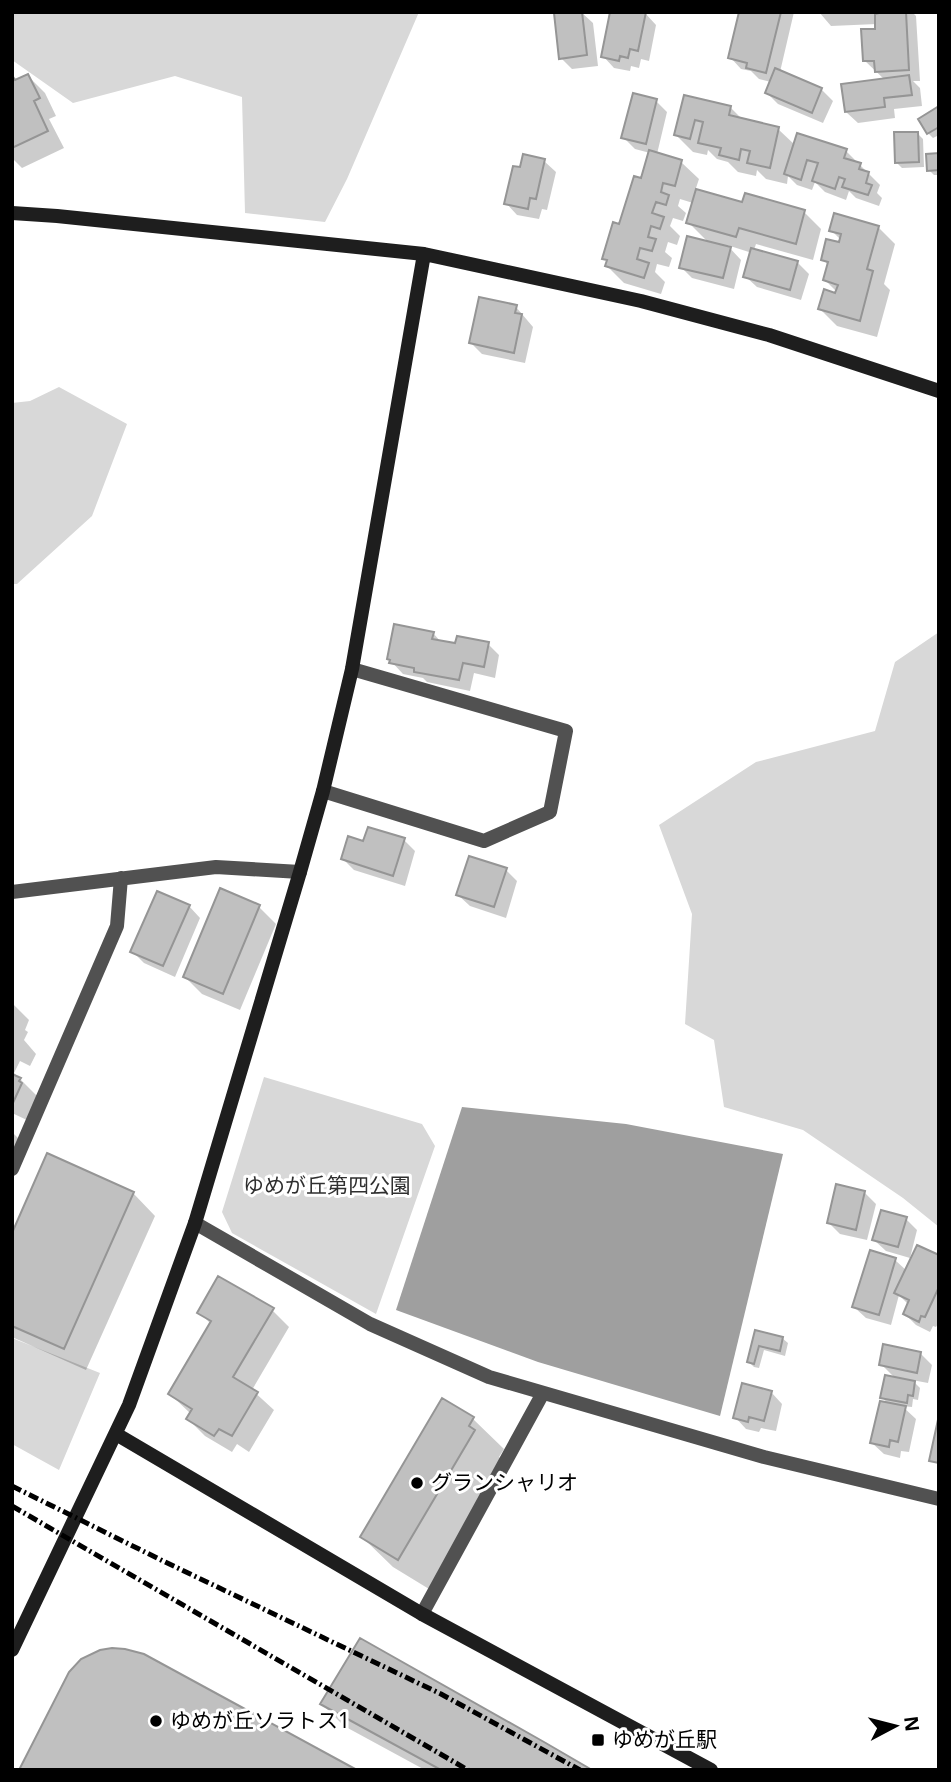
<svg xmlns="http://www.w3.org/2000/svg" width="951" height="1782" font-family="'Noto Sans','Noto Sans JP',sans-serif">
<style>
.green{fill:#d8d8d8}
.water{fill:#9f9f9f}
.shadow{fill:#0003}
.building{fill:#c0c0c0;stroke:#959595;stroke-width:2}
.lines{fill:none;stroke-linecap:round;stroke-linejoin:round}
.street{stroke:#515151;stroke-width:14}
.secondary{stroke:#1e1e1e;stroke-width:14}
.rail{stroke:#000;stroke-width:5;stroke-dasharray:10 3.5 2 3.5;stroke-linecap:butt}
.poi-dot{fill:#000;stroke:#fff;stroke-width:2.5}
.labels{text-anchor:middle;stroke-width:6;stroke-linejoin:round;paint-order:stroke}
.park-label{font-size:21px;fill:#2f2f2f;stroke:#fff}
.poi-label{font-size:21px;fill:#000;stroke:#fff;text-anchor:start}
</style>
<rect width="100%" height="100%" fill="#fff"/>
<path class="green" d="M12 12H419L347 179 325 222 245 213 242 97 175 76 73 103 12 60Z
M59 387 127 424 92 516 17 584H12V403L30 401Z
M939 632V1227L903 1198 803 1130 724 1107 714 1040 685 1024 692 914 659 825 756 762 875 731 895 662Z
M264 1077 422 1124 435 1146 376 1314 232 1233 222 1212Z
M12 1338 100 1373 59 1470 12 1444Z"/>
<path class="water" d="M462 1107 626 1124 783 1154 720 1416 538 1362 396 1310Z"/>
<path class="shadow" d="M581 12 593 23 598 66 572 69 561 58Z
M741 12H794L780 72 821 89 833 101 823 123 778 104 767 93 771 82 759 79 751 71 741 69 730 57Z
M819 12H912L916 16 920 81H913L920 88 922 106 894 109 895 118 858 123 846 112 885 80 865 61 877 30V24L831 26Z
M645 13 656 25 649 61 641 59 639 68 631 66 630 71 614 68 603 56Z
M28 76 45 93 56 116 49 119 64 148 22 168 12 158V77L16 81Z
M685 97 730 107 743 120 778 129 795 145 846 151 880 185 877 193 882 198 879 206 856 198 849 191 846 200 825 192 815 182 812 190 797 185 788 176 787 184 766 179 757 170 756 176 738 172 728 162 717 159 708 150 707 155 693 152 676 135Z
M656 101 667 112 657 154 681 162 699 179 695 191 743 204 804 212 821 229 813 260 756 244 754 250 797 262 809 274 801 300 757 287 745 276 752 253 727 245 741 260 734 289 692 278 681 267 709 243 688 222 693 203 680 199 678 206 686 213 683 221 673 218 670 226 680 236 677 245 668 242 665 252 672 258 669 267 657 264 655 272 665 282 661 294 624 283 607 266 608 262 604 258 643 180 650 153 635 149 623 137Z
M939 108V135L933 138 928 133Z
M917 133 923 139 924 167 902 168 896 162Z
M939 155V175H934L929 170Z
M544 161 556 172 547 210 542 209 539 219 517 215 506 203 522 169Z
M878 227 895 244 884 284 890 290 877 337 837 326 820 309 837 292 825 280 829 266 823 259 840 245 841 240 831 230Z
M516 307 533 327 525 363 482 354 471 343Z
M433 633 441 642 456 645 488 644 499 655 495 678 474 673 470 691 427 682 423 678 403 674 389 659Z
M404 840 415 851 405 886 354 870 343 859Z
M506 870 517 881 506 918 470 906 458 895Z
M189 906 200 918 175 977 144 963 133 952Z
M259 907 276 924 240 1010 202 994 185 977Z
M12 1003 29 1020 25 1030 28 1032 24 1040 36 1054 30 1066 20 1061 14 1073 37 1096 29 1121 12 1113Z
M12 1132 22 1142 12 1162Z
M864 1192 876 1204 867 1240 840 1234 829 1223Z
M133 1193 155 1216 86 1370 12 1337V1237Z
M906 1219 917 1230 910 1258 886 1251 874 1240Z
M939 1257V1322L936 1327 933 1326 930 1332 916 1325 905 1314 909 1305 899 1295 891 1325 866 1318 854 1307 895 1260 907 1271Z
M272 1310 289 1327 252 1390 274 1410 249 1452 237 1444 232 1452 205 1436 188 1419 191 1414 170 1394 211 1324 199 1312Z
M756 1332 782 1338 788 1343 785 1356 764 1350 759 1368 754 1367 749 1362Z
M921 1354 932 1365 928 1383 912 1380 920 1388 918 1400 913 1399 912 1407 902 1406 916 1419 909 1452 901 1451 900 1458 884 1454 872 1443 889 1405 882 1397 896 1379 881 1364Z
M771 1392 782 1404 776 1431 761 1428 759 1432 746 1429 735 1417Z
M473 1419 504 1449 499 1457 504 1462 429 1589 393 1567 362 1537Z
M322 1704 588 1770H425L344 1726Z"/>
<path class="building" d="M582 12 587 55 559 59 554 13Z
M610 12H646L638 51 630 49 628 58 620 56 619 61 601 57Z
M739 12H781L766 73 746 68 747 63 728 58Z
M883 12H906L909 70 875 72 874 61H863L861 29H875V14Z
M775 68 822 88 812 113 765 93Z
M28 74 40 98 34 101 48 131 12 148V75L15 80Z
M909 75 912 95 884 98 885 107 845 112 841 84Z
M633 93 657 99 646 144 621 138Z
M684 95 731 106 729 115 779 127 770 168 747 163 750 151 741 149 739 160 719 155 721 148 698 143 703 122 695 120 690 139 674 135Z
M939 106V127L927 134 918 119Z
M894 132H918L919 162 895 163Z
M797 133 847 149 844 158 861 163 859 169 869 172 866 183 872 185 868 195 842 187 845 179 839 177 835 189 812 181 818 163 807 160 801 180 784 174Z
M649 150 682 160 675 186 663 183 661 192 669 195 666 205 656 202 652 213 664 217 660 229 651 226 648 237 656 239 652 251 640 248 637 259 649 263 644 278 605 266 607 260 602 259 613 222 619 224 634 176 641 178Z
M939 153V170L927 171 926 154Z
M523 154 545 159 536 199 530 198 528 209 504 204 513 166 520 167Z
M696 189 742 202 745 193 805 210 796 244 739 228 736 237 686 223Z
M834 213 879 226 867 269 873 271 860 321 818 309 824 289 835 293 838 285 823 280 828 262 821 260 826 239 839 242 841 234 829 231Z
M687 236 731 247 723 278 679 268Z
M751 248 798 261 790 290 743 277Z
M479 297 517 305 515 313 522 314 514 353 469 343Z
M394 624 434 632 432 639 455 643 457 636 489 642 484 667 463 663 459 680 414 672V668L389 663 390 660 387 659Z
M368 827 405 838 393 876 341 859 348 836 363 841Z
M469 856 507 868 494 907 456 895Z
M220 888 260 905 223 994 183 977Z
M157 891 190 905 163 966 130 952Z
M12 1074 21 1078 19 1081 22 1083 12 1105Z
M47 1153 134 1192 64 1349 12 1326V1233Z
M836 1184 865 1191 856 1230 827 1223Z
M881 1210 907 1217 898 1247 872 1240Z
M917 1245 939 1255V1287L925 1317 921 1316 919 1322 903 1314 909 1300 894 1293Z
M870 1250 896 1258 879 1315 852 1307Z
M218 1276 274 1308 233 1377 258 1392 232 1436 219 1429 214 1436 186 1419 192 1409 168 1394 211 1321 197 1313Z
M755 1330 783 1337 780 1351 759 1346 754 1364 747 1362Z
M883 1344 921 1352 917 1373 879 1365Z
M885 1375 915 1381 913 1396 908 1395 907 1403 880 1398Z
M742 1383 772 1391 764 1421 749 1417 748 1422 733 1418Z
M442 1398 474 1417 469 1426 475 1430 398 1560 360 1537Z
M880 1401 906 1406 898 1442 890 1440 889 1447 870 1443Z
M939 1415V1463L929 1461Z
M360 1638 544 1742 592 1770H441L320 1704Z
M112 1648 125 1649 144 1654 357 1770H19L69 1672 81 1659 100 1650Z"/>
<g class="lines">
<path class="street" d="M323 791 484 841 550 812 566 731 352 669
M12 892 216 867 300 872
M12 1169 117 926 121 878
M195 1223 370 1324 489 1377 764 1457 939 1499
M422 1614 543 1393"/>
<path class="secondary" d="M12 213 57 216 424 254 641 301 769 335 939 391
M116 1434 422 1614 711 1770
M12 1650 129 1405 195 1223 300 872 323 791 352 669 424 254"/>
<path class="rail" d="M12 1486 161 1560 441 1694 580 1770
M12 1506 468 1770"/>
</g>
<g class="poi-dot">
<circle cx="417" cy="1483" r="7"/>
<circle cx="156" cy="1721" r="7"/>
<rect x="591" y="1733" width="14" height="14" rx="3.5"/>
</g>
<g class="labels">
<g class="park-label">
<text x="327" y="1193">ゆめが丘第四公園</text>
</g>
<g class="poi-label">
<text x="431" y="1490">グランシャリオ</text>
<text x="170" y="1728">ゆめが丘ソラトス1</text>
<text x="612" y="1747">ゆめが丘駅</text>
</g>
</g>
<rect width="951" height="1782" fill="none" stroke="#000000" stroke-width="28"/>
<g transform="translate(895 1726) rotate(83)" stroke="#ffffff" stroke-width="5" paint-order="stroke">
<path d="M0-5L12 26L0 18L-12 26Z" fill="#000000"/>
<text y="-10" font-size="19" font-weight="bold" text-anchor="middle" fill="#000000">N</text>
</g>
</svg>
